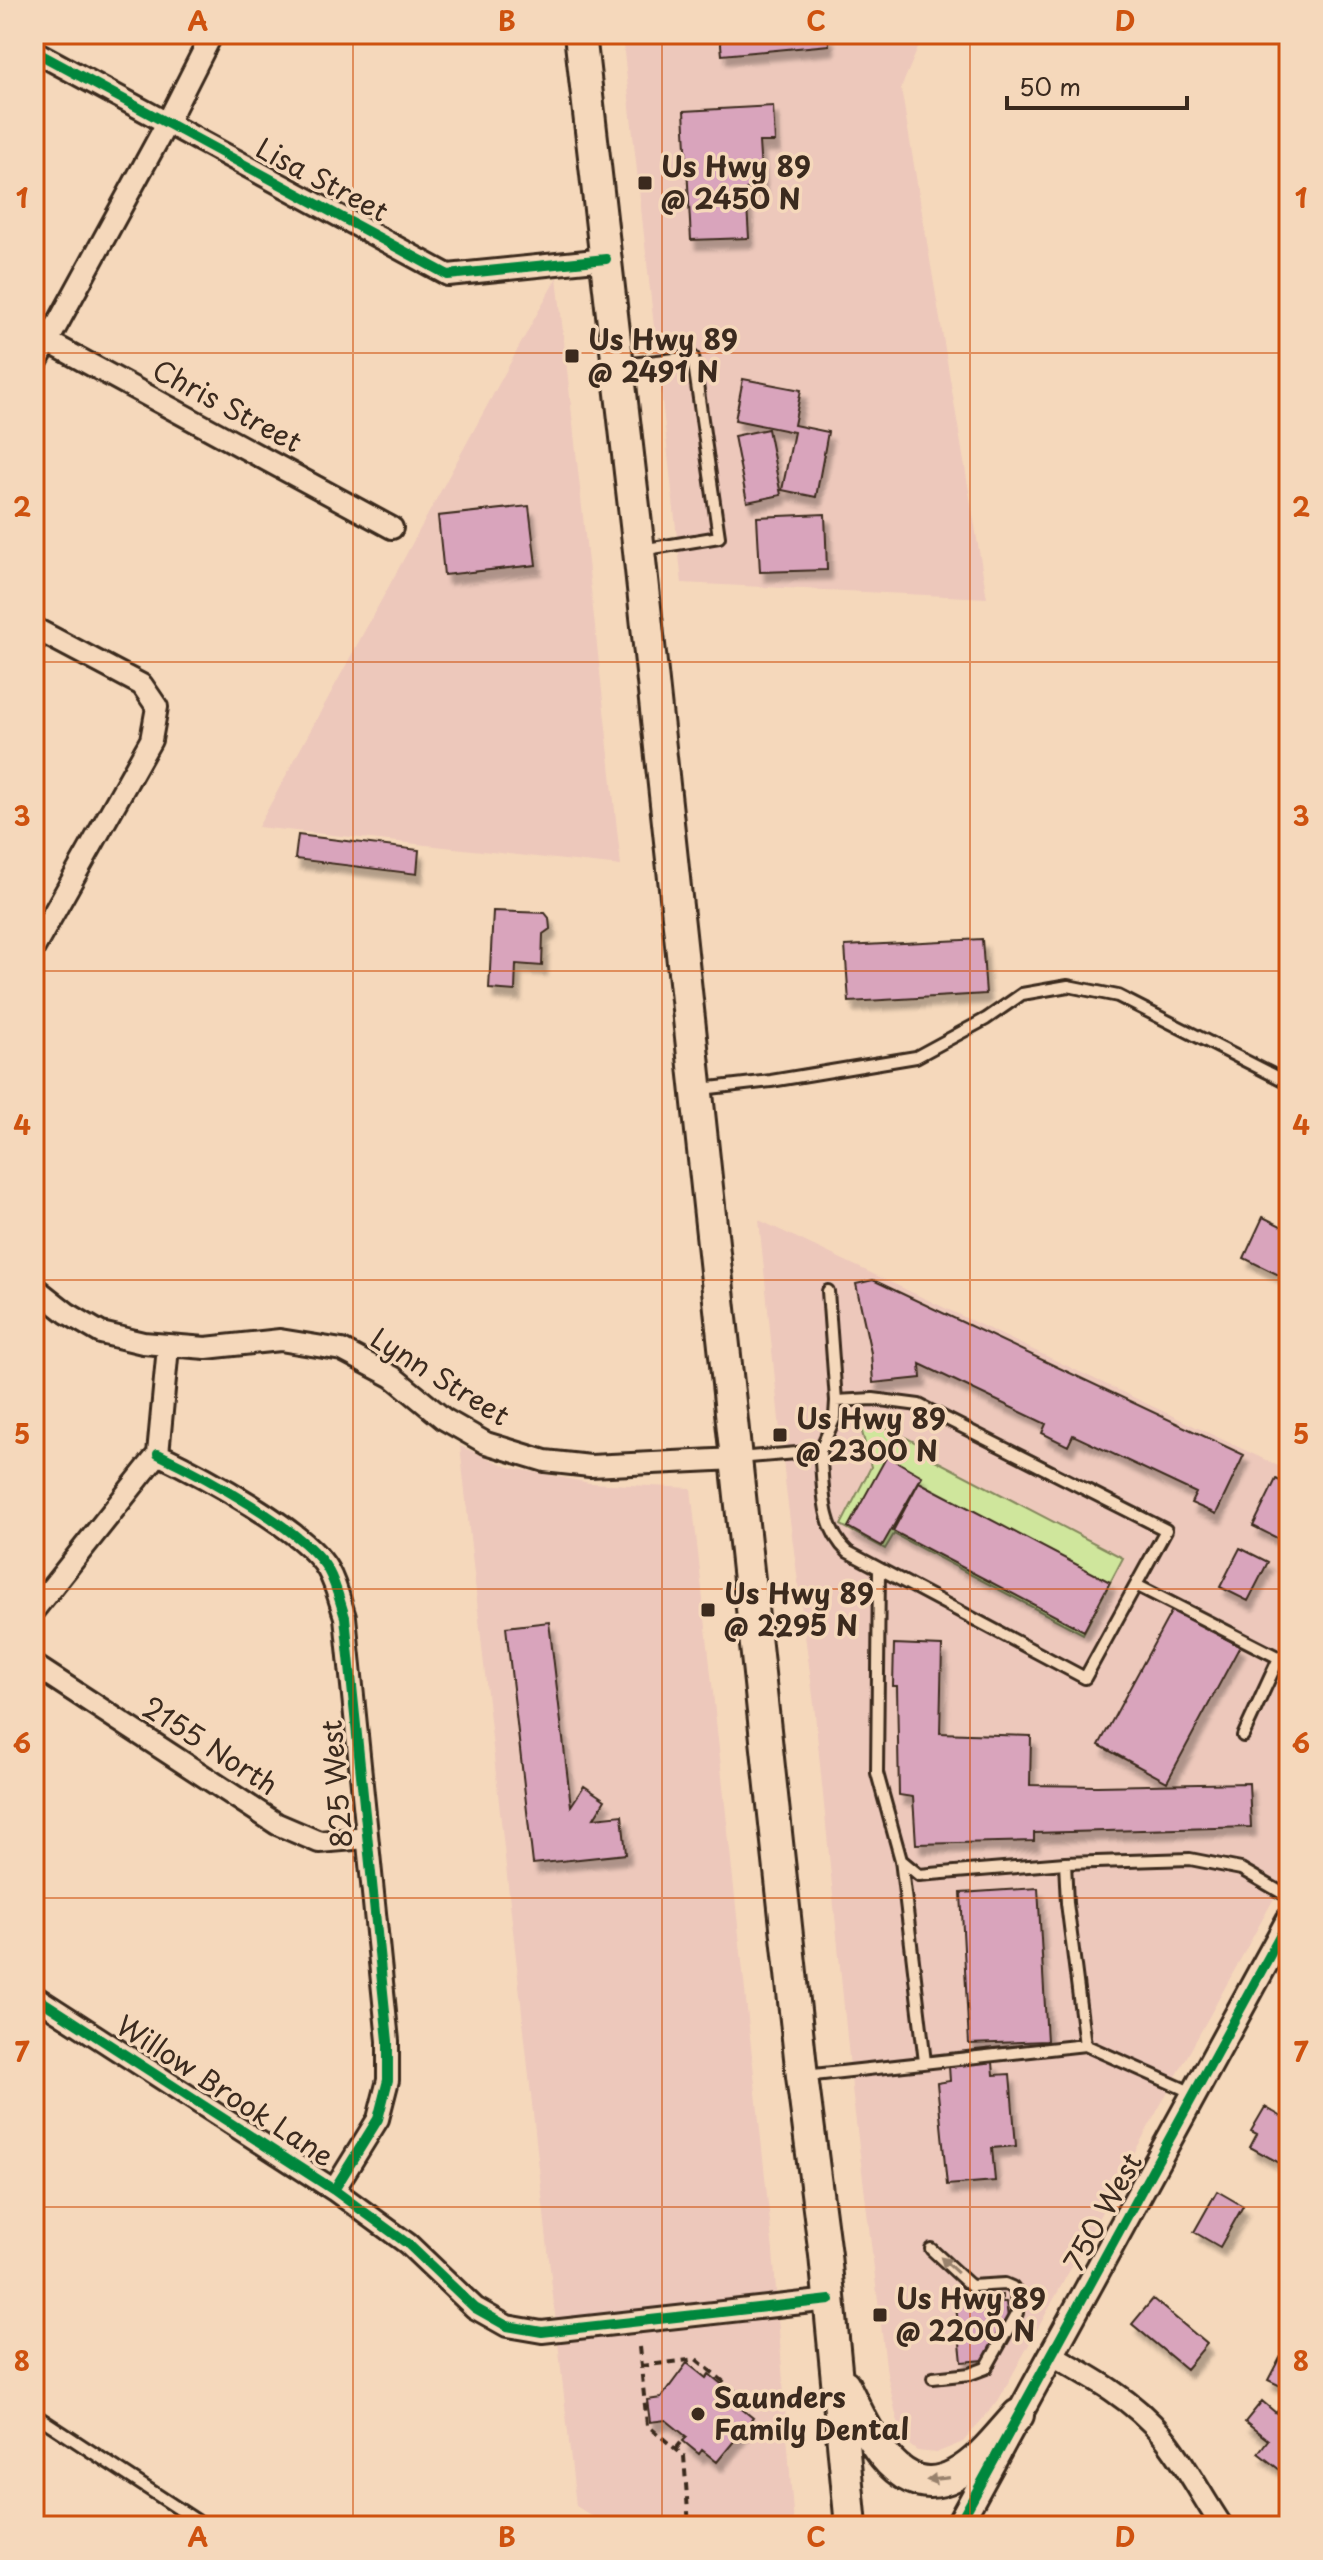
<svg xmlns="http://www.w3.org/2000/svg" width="1323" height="2560" font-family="'Playpen Sans',sans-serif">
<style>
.built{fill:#edc8bb}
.green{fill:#cfe69c;stroke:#85885d;stroke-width:2}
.building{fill:#d9a4bc;stroke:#3b2a1e;stroke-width:2;filter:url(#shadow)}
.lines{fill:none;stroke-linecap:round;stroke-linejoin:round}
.service-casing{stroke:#3b2a1e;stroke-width:16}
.minor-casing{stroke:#3b2a1e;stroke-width:26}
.tertiary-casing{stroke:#3b2a1e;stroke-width:30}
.primary-casing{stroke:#3b2a1e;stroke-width:36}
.path{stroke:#3b2a1e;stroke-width:4;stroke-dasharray:8 6;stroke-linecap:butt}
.service{stroke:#f5d8bb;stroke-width:10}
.minor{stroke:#f5d8bb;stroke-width:20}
.tertiary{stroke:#f5d8bb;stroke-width:24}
.primary{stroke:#f5d8bb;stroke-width:30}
.cycleway-casing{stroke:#f5d8bb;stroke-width:15}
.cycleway{stroke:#00873e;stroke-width:10}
.oneway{fill:#98816c}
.grid{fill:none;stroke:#ce520f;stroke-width:2;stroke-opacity:0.55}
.poi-dot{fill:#3b2a1e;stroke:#f5d8bb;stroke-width:3}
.labels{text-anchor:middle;stroke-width:7;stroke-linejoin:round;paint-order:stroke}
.poi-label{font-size:28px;font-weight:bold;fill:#3b2a1e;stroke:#f5d8bb;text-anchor:start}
.street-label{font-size:28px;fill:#3b2a1e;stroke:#f5d8bb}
.neatline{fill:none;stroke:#ce520f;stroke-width:3}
.grid-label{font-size:26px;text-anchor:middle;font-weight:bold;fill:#ce520f}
</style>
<defs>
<filter id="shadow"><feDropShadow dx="5" dy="9" stdDeviation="2" flood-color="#0004"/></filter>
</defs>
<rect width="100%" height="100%" fill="#f5d8bb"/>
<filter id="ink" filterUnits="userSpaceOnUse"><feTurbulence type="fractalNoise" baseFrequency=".0125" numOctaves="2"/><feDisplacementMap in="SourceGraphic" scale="16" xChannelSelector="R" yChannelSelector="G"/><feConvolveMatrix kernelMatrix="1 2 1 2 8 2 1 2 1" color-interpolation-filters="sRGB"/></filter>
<g filter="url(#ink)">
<path class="built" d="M622 34H924L901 88 987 598 682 583Z
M557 277 621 866 258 827Z
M759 1220 1289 1471V1871L998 2401 963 2442 936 2453 917 2451 908 2444 897 2419 887 2374 853 2098 814 1704 786 1490Z
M460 1446 509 1467 590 1483 691 1488 773 2251 794 2526H608L576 2506Z"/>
<path class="green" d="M866 1418 933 1451 931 1458 1123 1558 1083 1634 894 1534 885 1549 841 1525 871 1467 861 1428Z"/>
<path class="building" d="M720 34H828L829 45 722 55Z
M773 106 775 142H759L762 188 746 189 749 238 691 240 684 111Z
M743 379 801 390 794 425 828 432 816 497 782 490 794 432 735 420Z
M768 429 781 495 747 502 734 436Z
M529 506 536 565 444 575 438 516Z
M825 514 827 570 760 572 757 517Z
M298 835 419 850 417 874 295 859Z
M493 911 545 913 549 918 550 929 543 934 542 966 516 964 515 991 489 989Z
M982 939 986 994 849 1002 845 946Z
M1263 1217 1289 1230V1280L1244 1258Z
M873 1280 1244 1455 1216 1514 1191 1503 1196 1493 1073 1435 1068 1446 1042 1433 1046 1424 920 1364 921 1378 873 1383 871 1353 856 1284Z
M887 1456 922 1476 882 1546 848 1527Z
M1276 1479 1289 1485V1544L1253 1526Z
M919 1482 1110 1582 1084 1631 893 1531Z
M1240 1548 1268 1562 1248 1601 1220 1587Z
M1172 1610 1240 1646 1167 1782 1099 1745Z
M549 1622 571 1806 584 1786 605 1800 594 1818 622 1815 626 1854 533 1864 506 1627Z
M894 1644 942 1646 940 1733 1031 1736 1030 1785 1097 1786 1249 1783 1251 1827 1034 1833V1841L916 1844 913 1797 899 1795 897 1686H893Z
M1038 1888 1047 2041 969 2044 961 1893Z
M993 2062 994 2075 1010 2074 1016 2146 992 2148 995 2181 947 2185 937 2083 950 2081 949 2066Z
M1265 2107 1289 2121V2160L1285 2166 1250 2147 1257 2134 1251 2131Z
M1217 2191 1243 2206 1220 2247 1194 2232Z
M988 2292 989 2297 1002 2295V2302H1006L1008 2318 984 2360 962 2362 955 2296Z
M1153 2299 1207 2344 1186 2369 1132 2324Z
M1282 2353 1289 2356V2390L1268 2380Z
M687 2363 706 2378 709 2374 741 2400 737 2405 753 2418 717 2462 702 2450 699 2454 683 2441 687 2437 666 2420 650 2422 647 2400 661 2398Z
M1262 2401 1276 2413 1279 2409 1289 2416V2477L1258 2453 1268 2440 1245 2422Z"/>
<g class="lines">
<g class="service-casing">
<path id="service" d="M622 365 693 357 719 537 641 550
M701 1089 771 1081 916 1057 986 1019 1022 994 1068 986 1118 996 1289 1083
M828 1291 836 1401
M738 1458 820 1451 835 1417 836 1401 873 1399 919 1405 1166 1530 1085 1678 848 1552C820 1527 824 1486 820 1451
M879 1570 877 1773 901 1860 919 1875 1065 1863
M1138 1586 1289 1663
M1243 1736 1279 1658
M901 1860 925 2062
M805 2076 1085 2045
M1193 2093 1085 2045 1067 1903 1065 1863 1190 1859 1241 1869 1289 1897
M931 2249 971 2286 1005 2284 1012 2287 1016 2292 1017 2313 986 2368 970 2374 933 2378
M34 2414 205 2526"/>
</g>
<g class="minor-casing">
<path id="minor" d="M34 51 448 275 606 259
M34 334 392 528
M34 367 167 123 212 34
M34 628 142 685 157 707 151 740 34 948
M34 1287 67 1313 101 1333 143 1343 206 1348 280 1340 342 1350 393 1377 444 1419 486 1443 545 1461 590 1466 736 1459
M158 1454C200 1474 307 1531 328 1570 336 1584 340 1602 345 1617L388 2041V2080L378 2119 334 2190
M34 1610 158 1454 168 1347
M34 1665 277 1824 319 1842 366 1838
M34 1996 334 2190 408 2244 475 2308 507 2326 542 2332 830 2300
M1052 2355C1092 2377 1134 2400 1163 2436 1186 2464 1202 2497 1222 2526"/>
</g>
<g class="tertiary-casing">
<path id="tertiary" d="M958 2526 1289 1920"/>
</g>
<g class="primary-casing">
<path id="primary" d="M580 34 639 551 802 2076 825 2255 851 2526
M844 2385C864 2425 897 2506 955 2475 980 2462 999 2436 1018 2415"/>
</g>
<path class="path" d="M639 2347 647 2425 684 2456 689 2526
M641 2366 696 2359 747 2401
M676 2449 686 2436"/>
<use href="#service" class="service"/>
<use href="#minor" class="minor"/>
<use href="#tertiary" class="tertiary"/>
<use href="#primary" class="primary"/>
<g class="cycleway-casing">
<path id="cycleway" d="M34 51 448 275 606 259
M158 1454C200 1474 307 1531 328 1570 336 1584 340 1602 345 1617L388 2041V2080L378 2119 334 2190
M34 1996 334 2190 408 2244 475 2308 507 2326 542 2332 830 2300
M958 2526 1289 1920"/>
</g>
<use href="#cycleway" class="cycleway"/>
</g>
<defs><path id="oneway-solid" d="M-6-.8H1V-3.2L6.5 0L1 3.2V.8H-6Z" transform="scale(2)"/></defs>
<g class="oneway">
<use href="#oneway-solid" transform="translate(949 2265) rotate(-137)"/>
<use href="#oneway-solid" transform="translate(938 2479) rotate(173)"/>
</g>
</g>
<path class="grid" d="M353 34V2526M662 34V2526M970 34V2526M34 353H1289M34 662H1289M34 971H1289M34 1280H1289M34 1589H1289M34 1898H1289M34 2207H1289"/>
<g class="poi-dot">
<rect x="637" y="175" width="16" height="16" rx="4"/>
<rect x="564" y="348" width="16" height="16" rx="4"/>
<rect x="772" y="1427" width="16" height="16" rx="4"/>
<rect x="700" y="1602" width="16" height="16" rx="4"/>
<rect x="872" y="2307" width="16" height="16" rx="4"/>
<circle cx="698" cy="2414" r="8"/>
</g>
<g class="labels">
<g class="poi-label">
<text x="661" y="177">Us Hwy 89<tspan x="661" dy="32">@ 2450 N</tspan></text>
<text x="588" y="350">Us Hwy 89<tspan x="588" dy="32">@ 2491 N</tspan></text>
<text x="796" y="1429">Us Hwy 89<tspan x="796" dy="32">@ 2300 N</tspan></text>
<text x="724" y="1604">Us Hwy 89<tspan x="724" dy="32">@ 2295 N</tspan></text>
<text x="896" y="2309">Us Hwy 89<tspan x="896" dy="32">@ 2200 N</tspan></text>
<text x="714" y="2408">Saunders<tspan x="714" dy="32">Family Dental</tspan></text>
</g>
<g class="street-label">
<text transform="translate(322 180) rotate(28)" y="10">Lisa Street</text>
<text transform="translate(227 406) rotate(28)" y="10">Chris Street</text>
<text transform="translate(440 1377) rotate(32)" y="10">Lynn Street</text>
<text transform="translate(210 1746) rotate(33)" y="10">2155 North</text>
<text transform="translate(337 1784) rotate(-95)" y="10">825 West</text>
<text transform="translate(225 2091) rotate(33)" y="10">Willow Brook Lane</text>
<text transform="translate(1103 2212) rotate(-61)" y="10">750 West</text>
</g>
</g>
<rect width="1323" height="2560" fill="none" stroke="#f5d8bb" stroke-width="88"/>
<path d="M1007 96v12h180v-12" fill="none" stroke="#3b2a1e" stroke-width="4"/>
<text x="1019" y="96" font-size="24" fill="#3b2a1e" stroke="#f5d8bb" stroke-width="6" paint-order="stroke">50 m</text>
<rect x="44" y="44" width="1235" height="2472" class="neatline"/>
<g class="grid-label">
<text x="198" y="31">A</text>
<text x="507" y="31">B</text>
<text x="816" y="31">C</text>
<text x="1125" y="31">D</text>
<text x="22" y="208">1</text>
<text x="1301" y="208">1</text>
<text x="22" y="517">2</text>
<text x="1301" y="517">2</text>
<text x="22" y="826">3</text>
<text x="1301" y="826">3</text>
<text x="22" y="1135">4</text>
<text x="1301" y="1135">4</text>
<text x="22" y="1444">5</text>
<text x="1301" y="1444">5</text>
<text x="22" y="1753">6</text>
<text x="1301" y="1753">6</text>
<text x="22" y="2062">7</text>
<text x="1301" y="2062">7</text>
<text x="22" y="2371">8</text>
<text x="1301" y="2371">8</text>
<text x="198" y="2547">A</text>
<text x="507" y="2547">B</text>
<text x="816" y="2547">C</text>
<text x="1125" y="2547">D</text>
</g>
</svg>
